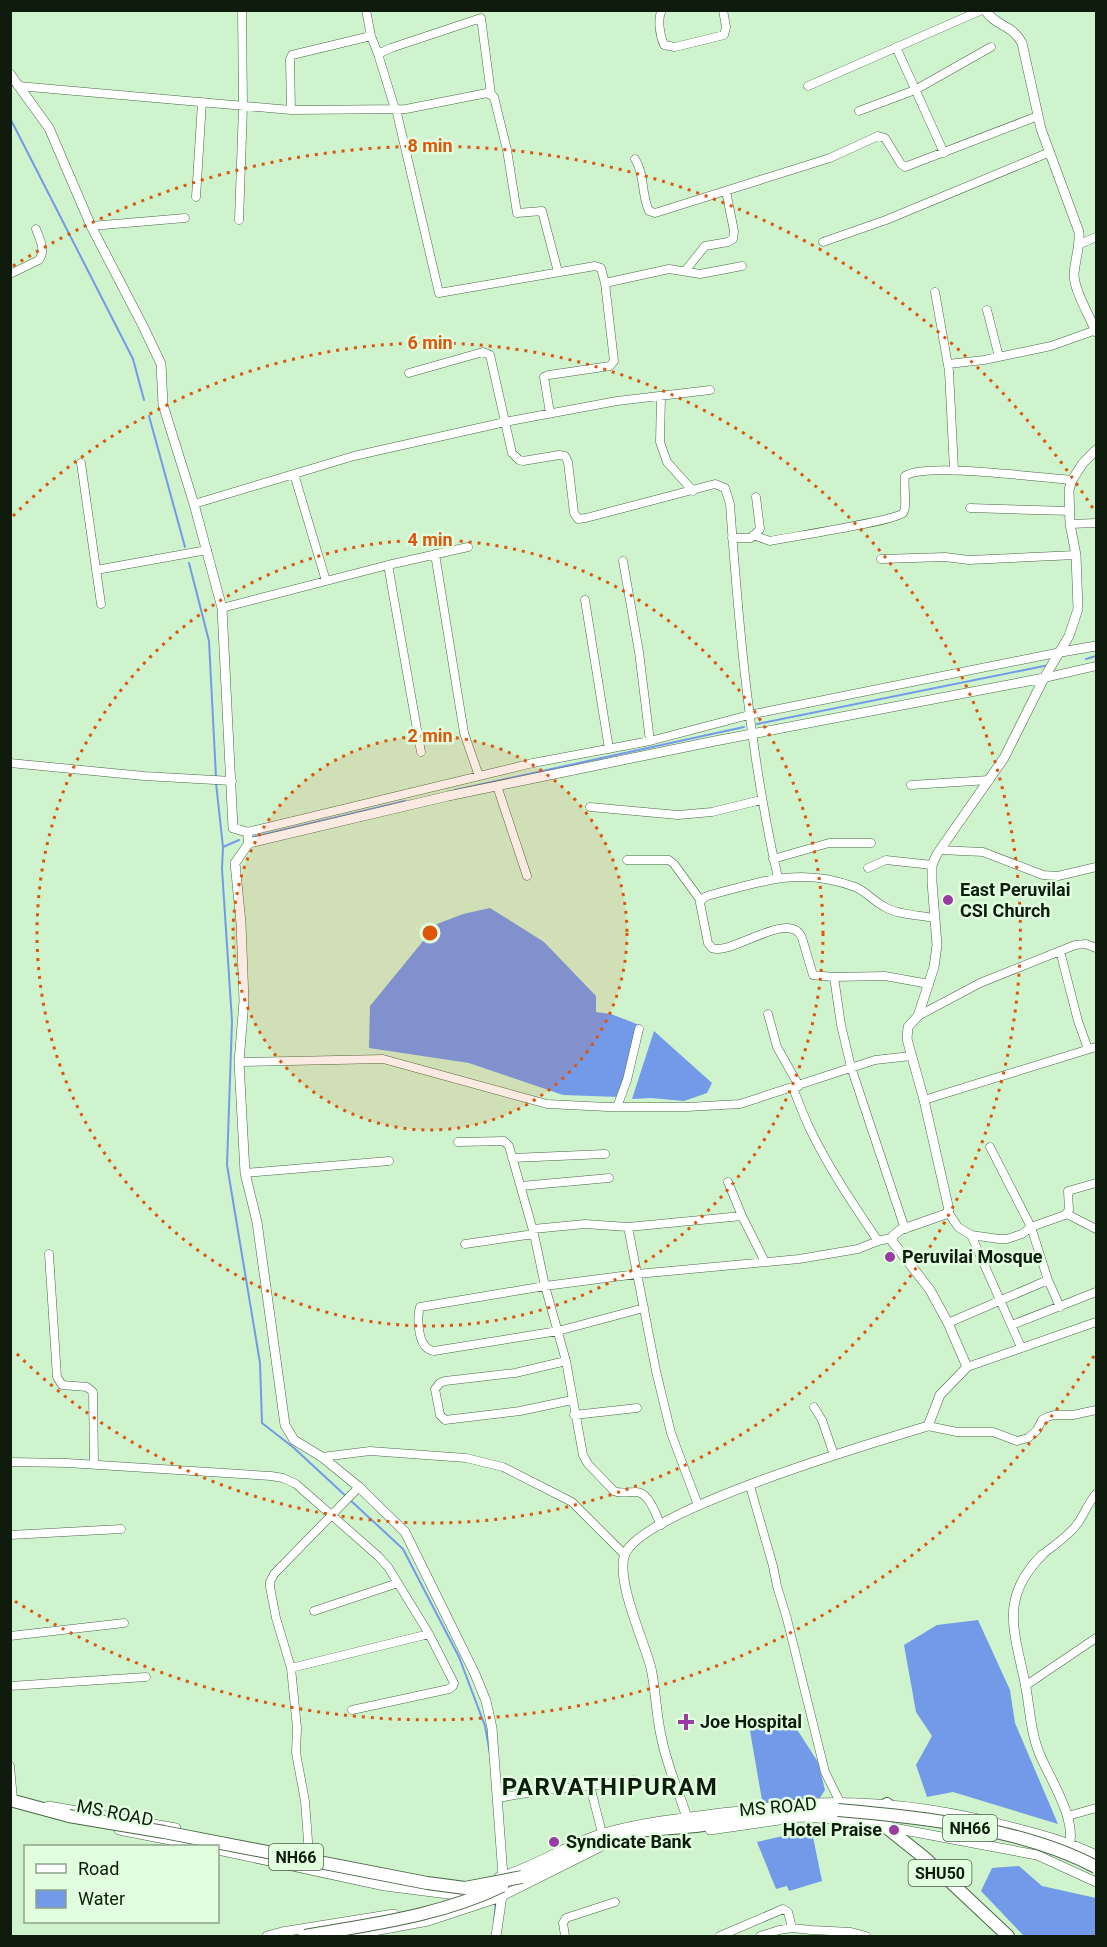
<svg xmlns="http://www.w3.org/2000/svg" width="1107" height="1947" font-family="Roboto,sans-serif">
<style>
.water{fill:#739ae9}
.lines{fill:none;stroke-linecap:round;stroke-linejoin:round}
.stream{stroke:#739ae9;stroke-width:2}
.minor-casing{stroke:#486746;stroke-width:9}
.tertiary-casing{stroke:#486746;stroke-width:10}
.primary-casing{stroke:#486746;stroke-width:14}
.trunk-casing{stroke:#486746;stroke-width:14}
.minor{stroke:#fff;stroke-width:8}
.tertiary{stroke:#fff;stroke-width:9}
.primary{stroke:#fff;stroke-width:12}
.trunk{stroke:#fff;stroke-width:12}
.trunk-bridge-casing{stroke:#486746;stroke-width:14;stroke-linecap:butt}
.trunk-bridge{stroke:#fff;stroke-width:12}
.ring{fill:none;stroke:#dd560c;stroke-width:3;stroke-dasharray:3 6}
.poi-dot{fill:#993ba3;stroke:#e1fedf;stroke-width:2}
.labels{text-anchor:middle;stroke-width:5;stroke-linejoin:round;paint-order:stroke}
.shield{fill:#e1fedf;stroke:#4d5f4c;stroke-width:1.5}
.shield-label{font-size:16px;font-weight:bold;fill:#0e1b0d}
.poi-label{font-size:18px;font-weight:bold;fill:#0e1b0d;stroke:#e1fedf;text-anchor:start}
.street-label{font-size:18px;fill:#0e1b0d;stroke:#e1fedf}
.district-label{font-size:24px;font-weight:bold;letter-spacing:1.5px;fill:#0e1b0d;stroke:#e1fedf}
.centre{fill:#dd560c;stroke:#e1fedf;stroke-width:3}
.ring-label{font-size:18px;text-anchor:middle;font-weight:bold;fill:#dd560c;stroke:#e1fedf;stroke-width:5;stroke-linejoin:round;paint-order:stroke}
</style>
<rect width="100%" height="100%" fill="#cff3cd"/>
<path class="water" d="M490 908 544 942 596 996V1012L611 1014 642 1026 619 1097 563 1095 469 1063 369 1048 370 1006 437 924 463 914Z
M654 1031 712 1083 707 1093 684 1101 651 1098 632 1099Z
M978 1620 1010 1690 1015 1723 1058 1824 953 1792 927 1797 916 1765 932 1736 916 1712 904 1645 937 1625Z
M787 1714 818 1762 825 1790 818 1801 763 1806 749 1725Z
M792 1834 813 1837 822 1881 789 1891 787 1886 776 1889 757 1842Z
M1019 1866 1042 1886 1096 1898V1936H1024L981 1891 992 1868Z"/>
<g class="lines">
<path class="stream" d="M10 118 133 359 144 400
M149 416 185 547
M189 563 209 641 216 777
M1086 659 1096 656
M757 724 1049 665
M216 783 223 847 222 869 232 1021 227 1165 260 1363 262 1423 294 1448 403 1549 459 1657 485 1726 490 1754
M455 790 744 727
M253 837 405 801
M223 847 239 840
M494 1922 496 1902"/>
<g class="minor-casing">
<path id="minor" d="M366 10 371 36 378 54 391 48 481 18 491 94
M662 10C657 19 660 36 664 45L675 47 724 35 726 27 723 10
M896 47 944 153
M378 54 395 109
M18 86 291 110 406 109 487 93 494 97 507 150 517 213 542 211 558 272
M808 86 982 10
M396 109 439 293 595 266 601 268 605 283 614 361 610 366 549 375 544 377 550 413
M291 110 290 59 292 55 371 36
M859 111 915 90 991 47
M635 159C645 174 641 194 649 211L655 213 830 158 878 136 885 138 901 164 905 167 1038 116
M196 197 202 102
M239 220 243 107 242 10
M91 226 185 218
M823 242 886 220 1050 152
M1080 244 1096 237
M685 271 705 246 728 242 733 239 734 231 726 191
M10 274 39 260C46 250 40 240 36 229
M605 283 669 269 700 274 742 266
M935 292 949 371 954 470
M987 310 999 357
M948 364 984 360 1051 346 1096 330
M409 373 483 352 490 355 512 453 519 460 523 461 559 455 565 456 568 462 574 513 578 519 586 518 715 484 725 488 730 504C739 630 750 755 778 878
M661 396 660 442 667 462 693 491
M81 463 101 604
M294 474 326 581
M194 504 354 456 505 422 617 401 710 390
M970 508 1069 511
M1070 524 1096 523
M753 535 770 541C789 537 895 521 903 513 908 507 903 484 905 476 925 462 1041 478 1072 480
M732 538H751L760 529 756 497
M435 554 464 733 479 776
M881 559 945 557 969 560 1076 555
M623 561 639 652 650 741
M388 565 421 752
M96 570 207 550
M585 600 609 749
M222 608 388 565 468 547
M1044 678 1096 666
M10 763 144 776 232 781
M911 785 989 780
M497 786 527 876
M590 807 678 815 712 812 761 800
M247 832 533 763 650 741 749 715 1061 652
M940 850 983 852 1043 875 1058 876 1096 867
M773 859 829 843H871
M627 860H669L674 864 701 901
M868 868 886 860 932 865
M1060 951 1078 1021 1088 1049
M834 977 885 976 929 984
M768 1014 777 1047 799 1086
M918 1016 980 983 1075 945 1086 944 1096 948
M239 1062 383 1059 547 1104 608 1107H687L740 1104 875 1060 911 1056
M793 1088C798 1101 803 1114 809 1127 828 1167 853 1204 878 1241L891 1238
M924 1100 1096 1047
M617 1107 627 1080 639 1029
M458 1142 504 1141 509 1146 534 1234 545 1286 566 1361 583 1455 588 1464 614 1491C621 1494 627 1492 634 1492 649 1490 655 1514 661 1525
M990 1147 1031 1227 1048 1280 1060 1307
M512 1158 605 1154
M245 1173 389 1161
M728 1182 742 1216 765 1262
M521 1186 609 1178
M948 1212 958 1227 971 1235 999 1239H1007L1022 1234 1031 1227 1065 1215 1069 1210 1068 1191 1096 1183
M1067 1214 1096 1229
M628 1227 656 1371 671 1433 698 1505
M533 1229 585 1224 628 1227 742 1216
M905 1229 851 1067 841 1025 834 977 813 975 802 938C790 908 732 956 712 948L708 943 700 903 702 899 707 896C760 882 800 866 855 887 866 891 874 902 885 907 898 915 919 915 934 918
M971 1235 1021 1347
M465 1244 534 1234
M49 1254 57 1377 62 1385 87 1387 93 1392 94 1464
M644 1308 558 1331 434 1351C430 1350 427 1349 425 1346 418 1338 417 1316 420 1307L545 1286 637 1274 799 1259 858 1249 878 1241
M948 1323 1048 1280
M1012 1325 1096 1292
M566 1361 515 1373 445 1381 440 1383 435 1389 440 1415 445 1420 520 1411 572 1400
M967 1367 1096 1322
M814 1407 822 1420 834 1455
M574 1415 637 1408
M928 1426 957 1432H993L1017 1441 1028 1438 1037 1430 1042 1420 1047 1417 1054 1415H1073L1096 1410
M322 1457 370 1451 466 1458 503 1467 572 1502 625 1555
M10 1462 67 1463 271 1476 283 1478 296 1484 378 1556 388 1567 429 1634 454 1683 453 1686 449 1689 352 1710
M750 1486 773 1566 777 1586 787 1619 825 1772 840 1802
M10 1535 121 1529
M1042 1555C1054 1545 1068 1537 1078 1523 1085 1513 1088 1503 1096 1494
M314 1611 398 1583
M10 1636 124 1623
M291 1668 429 1634
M10 1686 146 1677
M1025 1686 1096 1638
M10 1766 13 1800
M590 1786 602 1833
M498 1798 551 1789 590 1786 634 1780
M1068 1816 1096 1808
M309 1854 305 1801 296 1753 297 1728 291 1668 276 1618 270 1587V1582L274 1574 359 1487
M565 1936 563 1923 566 1918 615 1902
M720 1936 783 1909 788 1912 792 1928
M760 1936 779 1930 792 1928 811 1930 851 1932 866 1936"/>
</g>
<g class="tertiary-casing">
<path id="tertiary" d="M985 10C996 27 1012 24 1022 43L1041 129 1079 232C1080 247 1075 260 1074 274 1074 291 1090 316 1096 332
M10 74 49 128 91 226 143 326 161 364 163 405 194 504 222 608 233 828 247 832 249 843 235 863 241 923 244 1001 239 1062 245 1173 257 1222 285 1425 294 1440 322 1457 359 1487 405 1532 475 1674 486 1701 492 1728 503 1876 502 1896 496 1936
M1061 652 1096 646
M249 843 448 796 715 741 1044 678
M1042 1555C997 1600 1016 1635 1026 1688 1030 1711 1031 1734 1040 1755 1051 1781 1079 1822 1068 1850
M48 1806 176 1828
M687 1818C679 1792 667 1766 662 1740 656 1716 656 1691 651 1668 644 1641 615 1579 625 1554 644 1510 875 1442 928 1426L940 1395 967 1367 948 1323 930 1290 892 1241 893 1236 900 1230 946 1214 949 1210 924 1100 907 1039 908 1027 918 1016 934 967 937 945 932 882V865L937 854 1004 758 1044 678 1069 636 1078 609 1076 555 1070 524 1069 490 1072 480 1083 463 1096 450
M119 1830 201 1846
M710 1830 800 1817 851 1820 1037 1855 1096 1882
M218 1850 385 1886 456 1895 484 1897 502 1896 602 1846
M499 1877C536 1867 568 1843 604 1833 643 1822 682 1818 721 1813 753 1810 785 1804 816 1803 885 1800 953 1811 1019 1829 1045 1836 1072 1843 1096 1855
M267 1936 282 1932 394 1914
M347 1936 428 1921 495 1899"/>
</g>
<g class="primary-casing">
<path id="primary" d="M887 1804 886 1827 926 1859 1008 1936"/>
</g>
<g class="trunk-casing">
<path id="trunk" d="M10 1800 69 1816
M522 1877 594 1843 635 1831 696 1826 811 1810H838"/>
</g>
<use href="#minor" class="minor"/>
<use href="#tertiary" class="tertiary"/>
<use href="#primary" class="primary"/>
<use href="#trunk" class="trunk"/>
<g class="trunk-bridge-casing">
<path id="trunk-bridge" d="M838 1810C921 1817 1022 1828 1096 1867
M69 1816 164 1832 427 1883 465 1888 522 1877
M305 1936C372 1924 440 1916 502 1886"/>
</g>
<use href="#trunk-bridge" class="trunk-bridge"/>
</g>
<circle cx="430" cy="933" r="197" fill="#dd560c" fill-opacity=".12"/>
<g class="ring">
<circle cx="430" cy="933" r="197"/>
<circle cx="430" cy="933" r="393"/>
<path d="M13 516A590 590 0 1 1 13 1350"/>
<path d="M1094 1356A787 787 0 0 1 13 1600M13 266A787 787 0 0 1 1094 510"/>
</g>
<g class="poi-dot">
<circle cx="948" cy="900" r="6"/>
<circle cx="890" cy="1257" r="6"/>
<path d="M683 1713h6v6h6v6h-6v6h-6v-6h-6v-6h6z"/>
<circle cx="894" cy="1830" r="6"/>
<circle cx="554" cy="1842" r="6"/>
</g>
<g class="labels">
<g class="shield">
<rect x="943" y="1815" width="54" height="26" rx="4.5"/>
<rect x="269" y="1844" width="54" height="26" rx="4.5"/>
<rect x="908.5" y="1860" width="63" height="26" rx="4.5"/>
</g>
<g class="shield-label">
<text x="970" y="1834">NH66</text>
<text x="296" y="1863">NH66</text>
<text x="940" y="1879">SHU50</text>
</g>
<g class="poi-label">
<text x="960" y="896">East Peruvilai<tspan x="960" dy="21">CSI Church</tspan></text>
<text x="902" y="1263">Peruvilai Mosque</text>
<text x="700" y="1728">Joe Hospital</text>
<text x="882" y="1836" text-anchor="end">Hotel Praise</text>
<text x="566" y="1848">Syndicate Bank</text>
</g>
<g class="street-label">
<text transform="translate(778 1807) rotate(-5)" y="6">MS ROAD</text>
<text transform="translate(115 1813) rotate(11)" y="6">MS ROAD</text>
</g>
<g class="district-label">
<text x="610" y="1795">PARVATHIPURAM</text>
</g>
</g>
<circle cx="430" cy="933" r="9" class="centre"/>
<g class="ring-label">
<text x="430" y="152">8 min</text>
<text x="430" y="349">6 min</text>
<text x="430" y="546">4 min</text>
<text x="430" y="742">2 min</text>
</g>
<rect width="1107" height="1947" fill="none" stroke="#0e1b0d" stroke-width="24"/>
<rect x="24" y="1845" width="195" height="78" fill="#e1fedf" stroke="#8da38b" stroke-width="1.5"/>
<rect x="36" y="1864" width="30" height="9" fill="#ffffff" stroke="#8da38b" stroke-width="1.5"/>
<text x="78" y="1875" font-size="18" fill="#0e1b0d">Road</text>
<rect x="36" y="1890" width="30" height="18" fill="#739ae9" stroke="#8da38b" stroke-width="1.5"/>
<text x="78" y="1905" font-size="18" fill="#0e1b0d">Water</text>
</svg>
